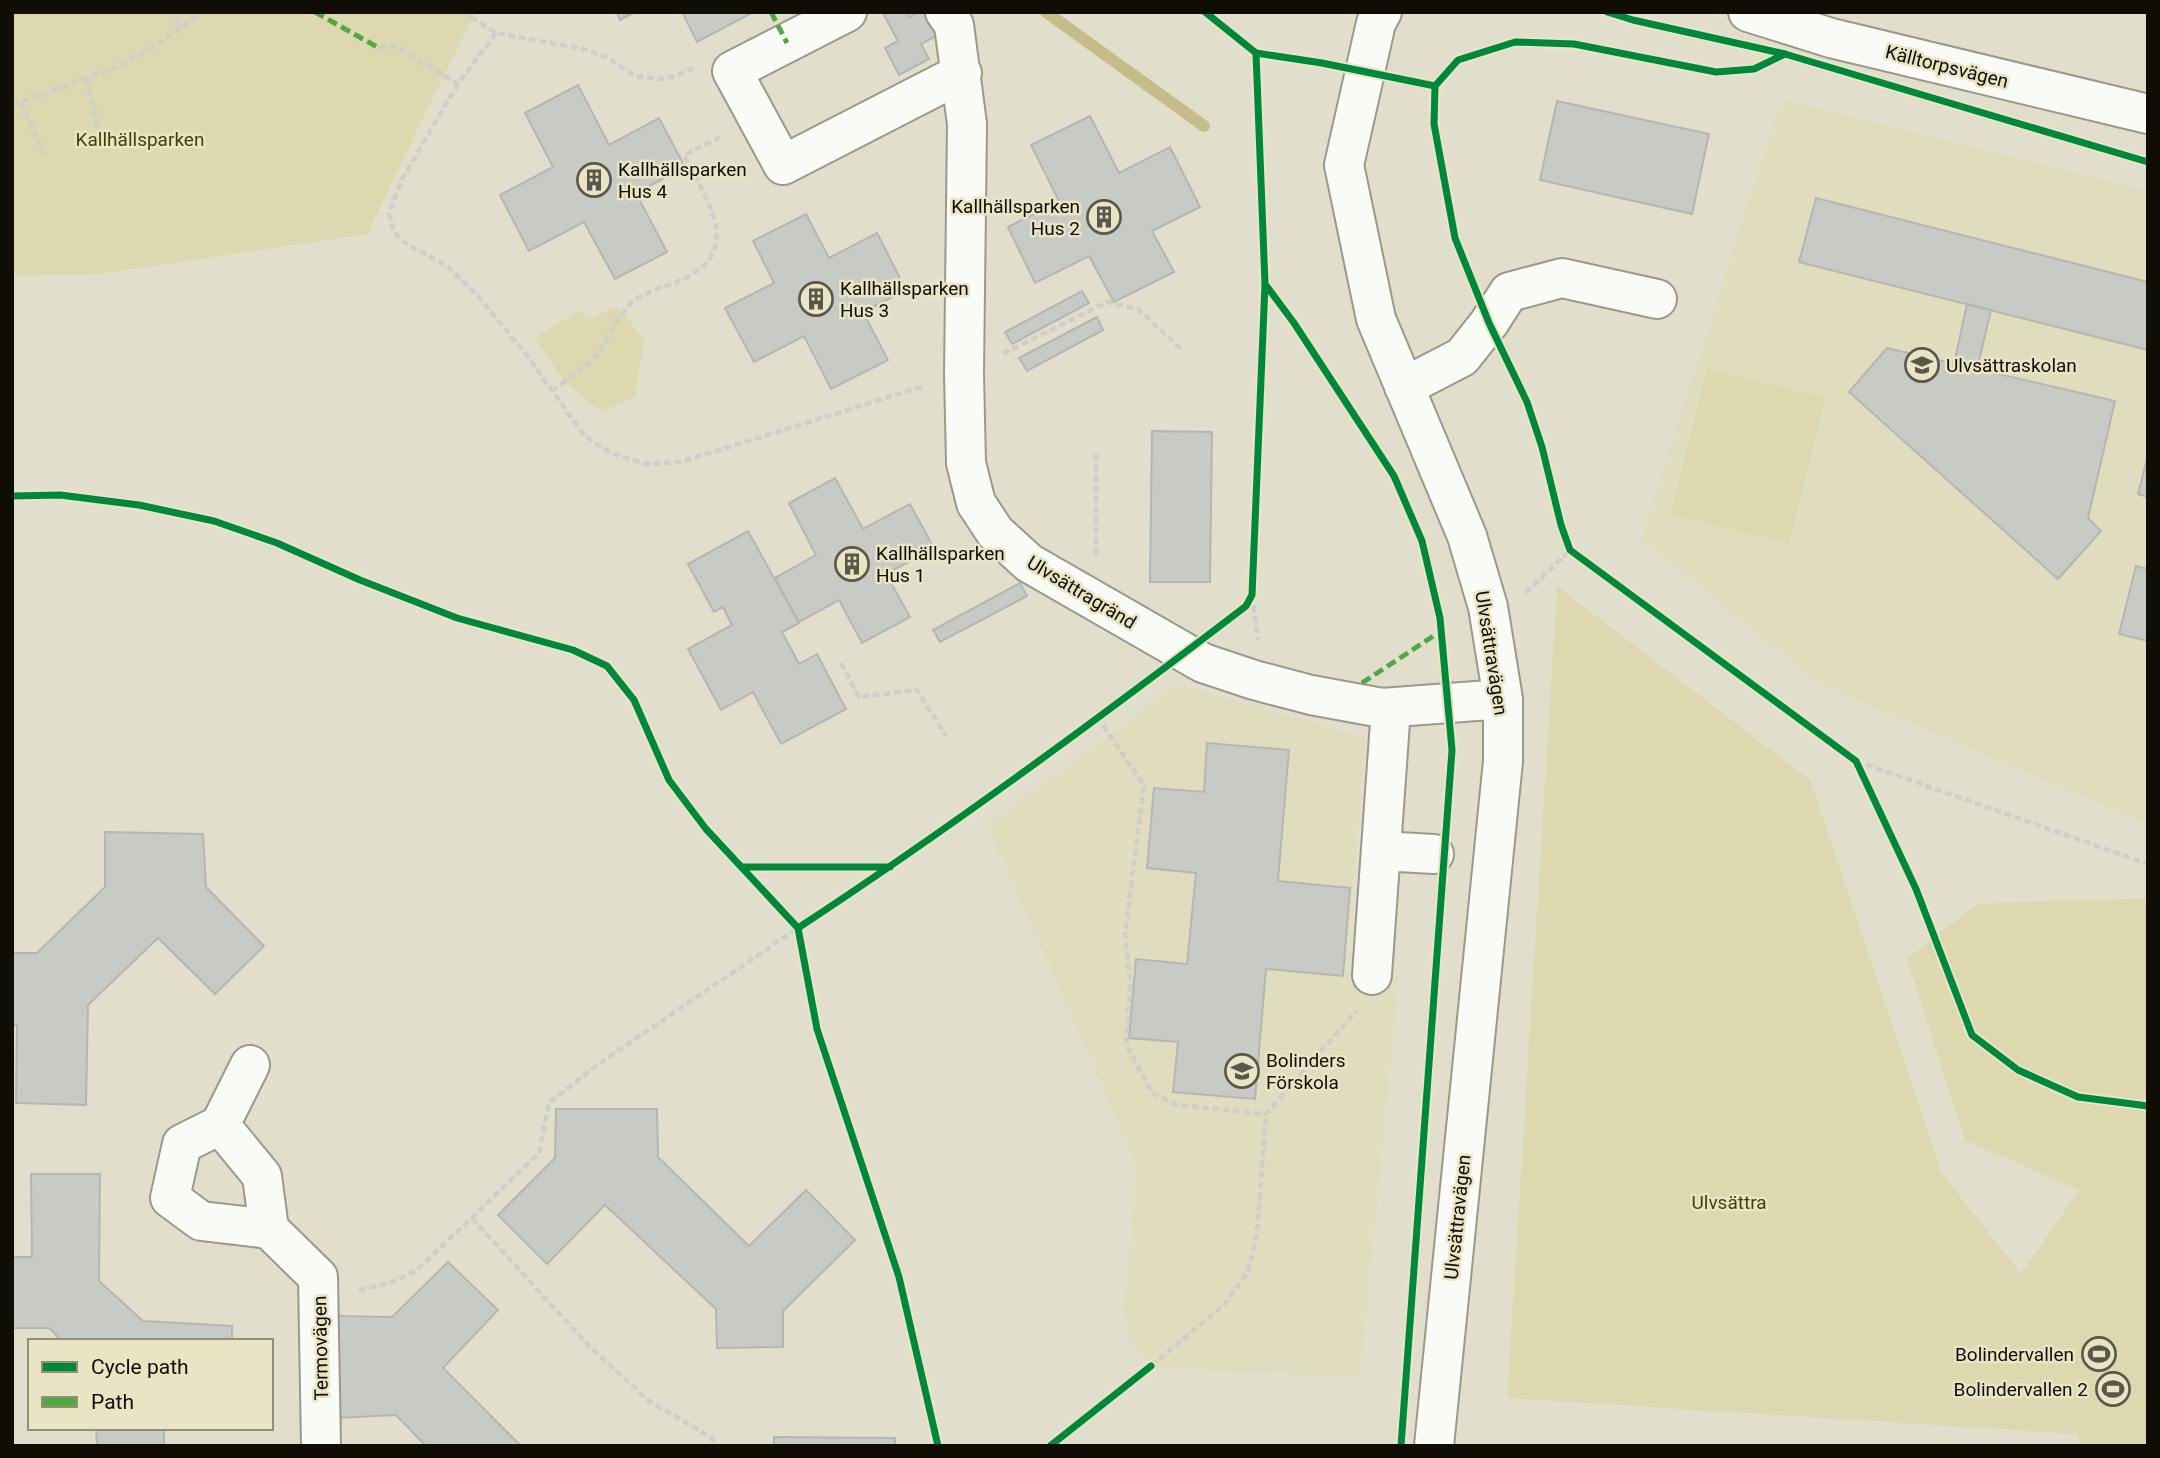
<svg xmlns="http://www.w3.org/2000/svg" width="2160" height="1458" font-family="Roboto,sans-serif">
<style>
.built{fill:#e0ddbe}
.green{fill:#ddd8b0}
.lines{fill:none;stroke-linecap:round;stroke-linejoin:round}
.stream{stroke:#c4bd89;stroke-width:12}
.building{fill:#c8cac6;stroke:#b5b6b3;stroke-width:2}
.minor-casing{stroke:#9a998b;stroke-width:42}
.path{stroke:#cfcec9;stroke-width:4.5;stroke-dasharray:7 3.5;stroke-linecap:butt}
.minor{stroke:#fafaf7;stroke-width:38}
.quiet{stroke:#51a840;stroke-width:5;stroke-dasharray:10 5;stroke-linecap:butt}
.cycleway-casing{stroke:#e9e5c4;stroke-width:11}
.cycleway{stroke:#00873e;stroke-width:7}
.labels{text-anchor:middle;stroke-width:5;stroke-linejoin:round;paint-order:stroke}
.street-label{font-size:19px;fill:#100e04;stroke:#e9e5c4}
.park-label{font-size:19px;fill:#443e07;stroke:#e9e5c4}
.poi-label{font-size:19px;fill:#100e04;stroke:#e9e5c4;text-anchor:start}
</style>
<rect width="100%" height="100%" fill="#e1dfcc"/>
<path class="built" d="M1781 99 2148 191V824L1822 685 1641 538Z
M1178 685 1366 738 1345 972 1399 976 1360 1376 1158 1369 1151 1366 1122 1326 1137 1166 988 826Z"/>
<path class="green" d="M12 12H475L367 234 100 274 12 275Z
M615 307 627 317 644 340 635 397 600 411 565 382 535 338 579 310 588 320Z
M1707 368 1826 397 1789 543 1671 514Z
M1557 586 1810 780 1941 1172 2021 1274 2079 1190 1965 1140 1907 959 1977 904 2148 898V1446H2080L2078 1434 1507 1398Z"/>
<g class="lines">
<path class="stream" d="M1046 12 1204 126"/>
</g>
<path class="building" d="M617 12H635L620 20Z
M682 12H752V13L697 42Z
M886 12H907L909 17 918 12H929L940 34 921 44 929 59 899 75 885 48 898 41 883 13Z
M578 85 609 145 659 118 685 167 636 193 667 252 615 279 584 222 529 251 500 195 553 167 525 113Z
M1557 101 1709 134 1692 214 1540 180Z
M1090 116 1119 173 1170 147 1200 207 1152 231 1174 272 1114 302 1089 256 1035 283 1008 227 1059 201 1031 145Z
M1816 198 2148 282V350L1799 262Z
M806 214 829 258 877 233 906 290 863 312 888 360 831 389 804 336 754 362 725 308 774 283 753 241Z
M1082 291 1089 303 1012 344 1005 332Z
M1967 304 1991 310 1977 369 1954 364Z
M1097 317 1103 330 1027 371 1019 358Z
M1887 348 2115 401 2088 518 2101 531 2058 579 1849 392Z
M1152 431 1212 432 1210 582H1150Z
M2148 455V497L2138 494Z
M835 478 863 529 910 504 934 548 886 574 910 617 862 643 839 600 799 622 775 578 816 555 789 503Z
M748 531 799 623 782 632 799 664 817 654 846 709 781 744 753 692 721 710 688 649 732 625 723 607 714 612 688 564Z
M2136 566 2148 569V641L2119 634Z
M1020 583 1027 596 940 642 933 630Z
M1207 743 1289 750 1278 881 1350 888 1343 976 1266 969 1255 1099 1173 1092 1178 1042 1129 1038 1136 959 1187 964 1196 873 1147 868 1154 788 1204 792Z
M105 832 203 834 206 887 264 946 215 994 158 938 88 1005 86 1105 16 1103 17 1025H12V953H37L105 887Z
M556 1109H657L658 1157 749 1246 806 1190 855 1240 783 1311V1347L717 1348 716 1309 605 1205 547 1264 498 1215 555 1158Z
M31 1174H100L99 1281 143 1321 232 1326V1341H62L49 1328H12V1257H32Z
M448 1262 498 1310 443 1368 521 1446H426L396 1415 337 1418 335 1316 392 1317Z
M96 1428H164V1446H97Z
M774 1437 895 1438V1446H774Z"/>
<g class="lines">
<g class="minor-casing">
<path id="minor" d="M847 12 732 71 783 165 962 73
M945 12 954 25 967 124 964 374 966 463 976 503 995 532 1029 563 1203 663 1254 680 1311 695 1382 708 1503 699
M1382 12 1376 23 1344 165 1376 319 1467 536 1488 607 1503 699V761L1434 1446
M1748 12 1831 38 2148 114
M1404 387 1462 357 1489 323 1509 292 1562 278 1657 299
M1381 851 1434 854
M1372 975 1391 708
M220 1125 250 1065
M269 1229 201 1221 170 1198 182 1144 220 1125 262 1176 269 1229 318 1277 321 1446"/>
</g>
<path class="path" d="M175 12 180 29
M462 12 496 33 584 49 608 58 635 76 660 79 676 76 693 68
M496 33 458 84 401 181 389 214 393 228 400 240 447 266 478 296 525 353 584 435 610 453 646 464 681 462 924 386
M379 48 395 46 458 84
M87 78 99 134
M21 102 44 154
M12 105 115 68 150 49 204 12
M1003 354 1107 302 1138 309 1184 352
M552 391C565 380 584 370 595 357 609 339 616 315 635 300 652 288 672 286 689 276 744 246 703 195 684 155L722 136
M1096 555V454
M1526 593 1570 550
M1252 595 1258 640
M841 663 859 697 917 690 946 736
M1097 717 1144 785 1125 933 1130 983 1126 1044 1152 1093 1177 1105 1266 1114
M1856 761 2148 864
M472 1218 588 1345 649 1401 712 1438 715 1446
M359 1290 389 1283 416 1271 539 1153 549 1103 600 1063 798 928
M1151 1366 1224 1305 1248 1272 1257 1235 1266 1114 1357 1010"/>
<use href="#minor" class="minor"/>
<path class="quiet" d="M315 12 379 48
M771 12 787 43
M1362 683 1441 631"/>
<g class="cycleway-casing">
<path id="cycleway" d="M1205 12 1256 53 1322 63 1435 86
M1607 12 1633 20 1785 54 2148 162
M1785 54 1754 69 1716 72 1574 44 1515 42 1458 60 1435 86 1434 124 1455 238 1489 323 1527 402 1542 447 1561 525 1570 550 1856 761 1916 889 1972 1035 2018 1070 2078 1097 2148 1106
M1265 284 1294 323 1394 476 1422 541 1440 618 1452 750 1401 1446
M12 496 60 495 139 505 214 521 277 543 360 580 457 618 573 650 607 666 634 700 669 780 706 829 798 928C952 827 1100 718 1246 606L1252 595 1265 284 1256 53
M743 867H890
M798 928 817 1029 899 1277 938 1446
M1050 1446 1151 1366"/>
</g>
<use href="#cycleway" class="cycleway"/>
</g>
<defs>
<g id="building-ring" transform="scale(1.75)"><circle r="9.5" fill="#e9e5c4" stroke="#59574a" stroke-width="1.5"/><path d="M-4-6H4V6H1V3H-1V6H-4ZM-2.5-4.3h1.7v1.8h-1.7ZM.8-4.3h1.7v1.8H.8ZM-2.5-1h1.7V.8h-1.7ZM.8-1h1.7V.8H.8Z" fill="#59574a"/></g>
<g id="school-ring" transform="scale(1.75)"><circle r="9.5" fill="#e9e5c4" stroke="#59574a" stroke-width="1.5"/><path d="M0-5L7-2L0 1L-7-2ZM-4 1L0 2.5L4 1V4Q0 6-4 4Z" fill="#59574a"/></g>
<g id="stadium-ring" transform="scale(1.75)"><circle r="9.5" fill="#e9e5c4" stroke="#59574a" stroke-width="1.5"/><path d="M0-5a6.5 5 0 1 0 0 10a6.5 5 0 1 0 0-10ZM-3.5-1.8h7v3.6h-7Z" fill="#59574a"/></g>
</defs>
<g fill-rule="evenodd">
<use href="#building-ring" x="594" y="180"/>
<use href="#building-ring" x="1104" y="217"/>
<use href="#building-ring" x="816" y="299"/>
<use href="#school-ring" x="1922" y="365"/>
<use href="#building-ring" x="852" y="564"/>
<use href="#school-ring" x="1242" y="1071"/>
<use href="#stadium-ring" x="2099" y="1354"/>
<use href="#stadium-ring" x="2113" y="1389"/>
</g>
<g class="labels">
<g class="street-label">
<text transform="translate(1947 66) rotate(14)" y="7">Källtorpsvägen</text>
<text transform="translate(1082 592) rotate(31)" y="7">Ulvsättragränd</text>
<text transform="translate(1492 653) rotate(81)" y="7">Ulvsättravägen</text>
<text transform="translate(1457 1217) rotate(-84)" y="7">Ulvsättravägen</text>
<text transform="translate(320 1348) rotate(-91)" y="7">Termovägen</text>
</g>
<g class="park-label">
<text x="140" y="146">Kallhällsparken</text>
<text x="1729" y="1209">Ulvsättra</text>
</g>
<g class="poi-label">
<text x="618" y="176">Kallhällsparken<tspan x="618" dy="22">Hus 4</tspan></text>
<text x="1080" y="213" text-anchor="end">Kallhällsparken<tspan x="1080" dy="22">Hus 2</tspan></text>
<text x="840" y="295">Kallhällsparken<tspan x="840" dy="22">Hus 3</tspan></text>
<text x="1946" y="372">Ulvsättraskolan</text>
<text x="876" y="560">Kallhällsparken<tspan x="876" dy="22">Hus 1</tspan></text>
<text x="1266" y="1067">Bolinders<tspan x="1266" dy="22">Förskola</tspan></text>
<text x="2074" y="1361" text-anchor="end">Bolindervallen</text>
<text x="2088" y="1396" text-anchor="end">Bolindervallen 2</text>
</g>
</g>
<rect width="2160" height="1458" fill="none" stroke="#100e04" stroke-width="28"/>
<rect x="28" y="1339" width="245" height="91" fill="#e9e5c4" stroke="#928f77" stroke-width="2"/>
<rect x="42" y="1362" width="35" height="10" fill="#00873e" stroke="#928f77" stroke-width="2"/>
<text x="91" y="1374" font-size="21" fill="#100e04">Cycle path</text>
<rect x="42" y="1397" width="35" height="10" fill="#51a840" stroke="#928f77" stroke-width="2"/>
<text x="91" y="1409" font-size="21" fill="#100e04">Path</text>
</svg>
